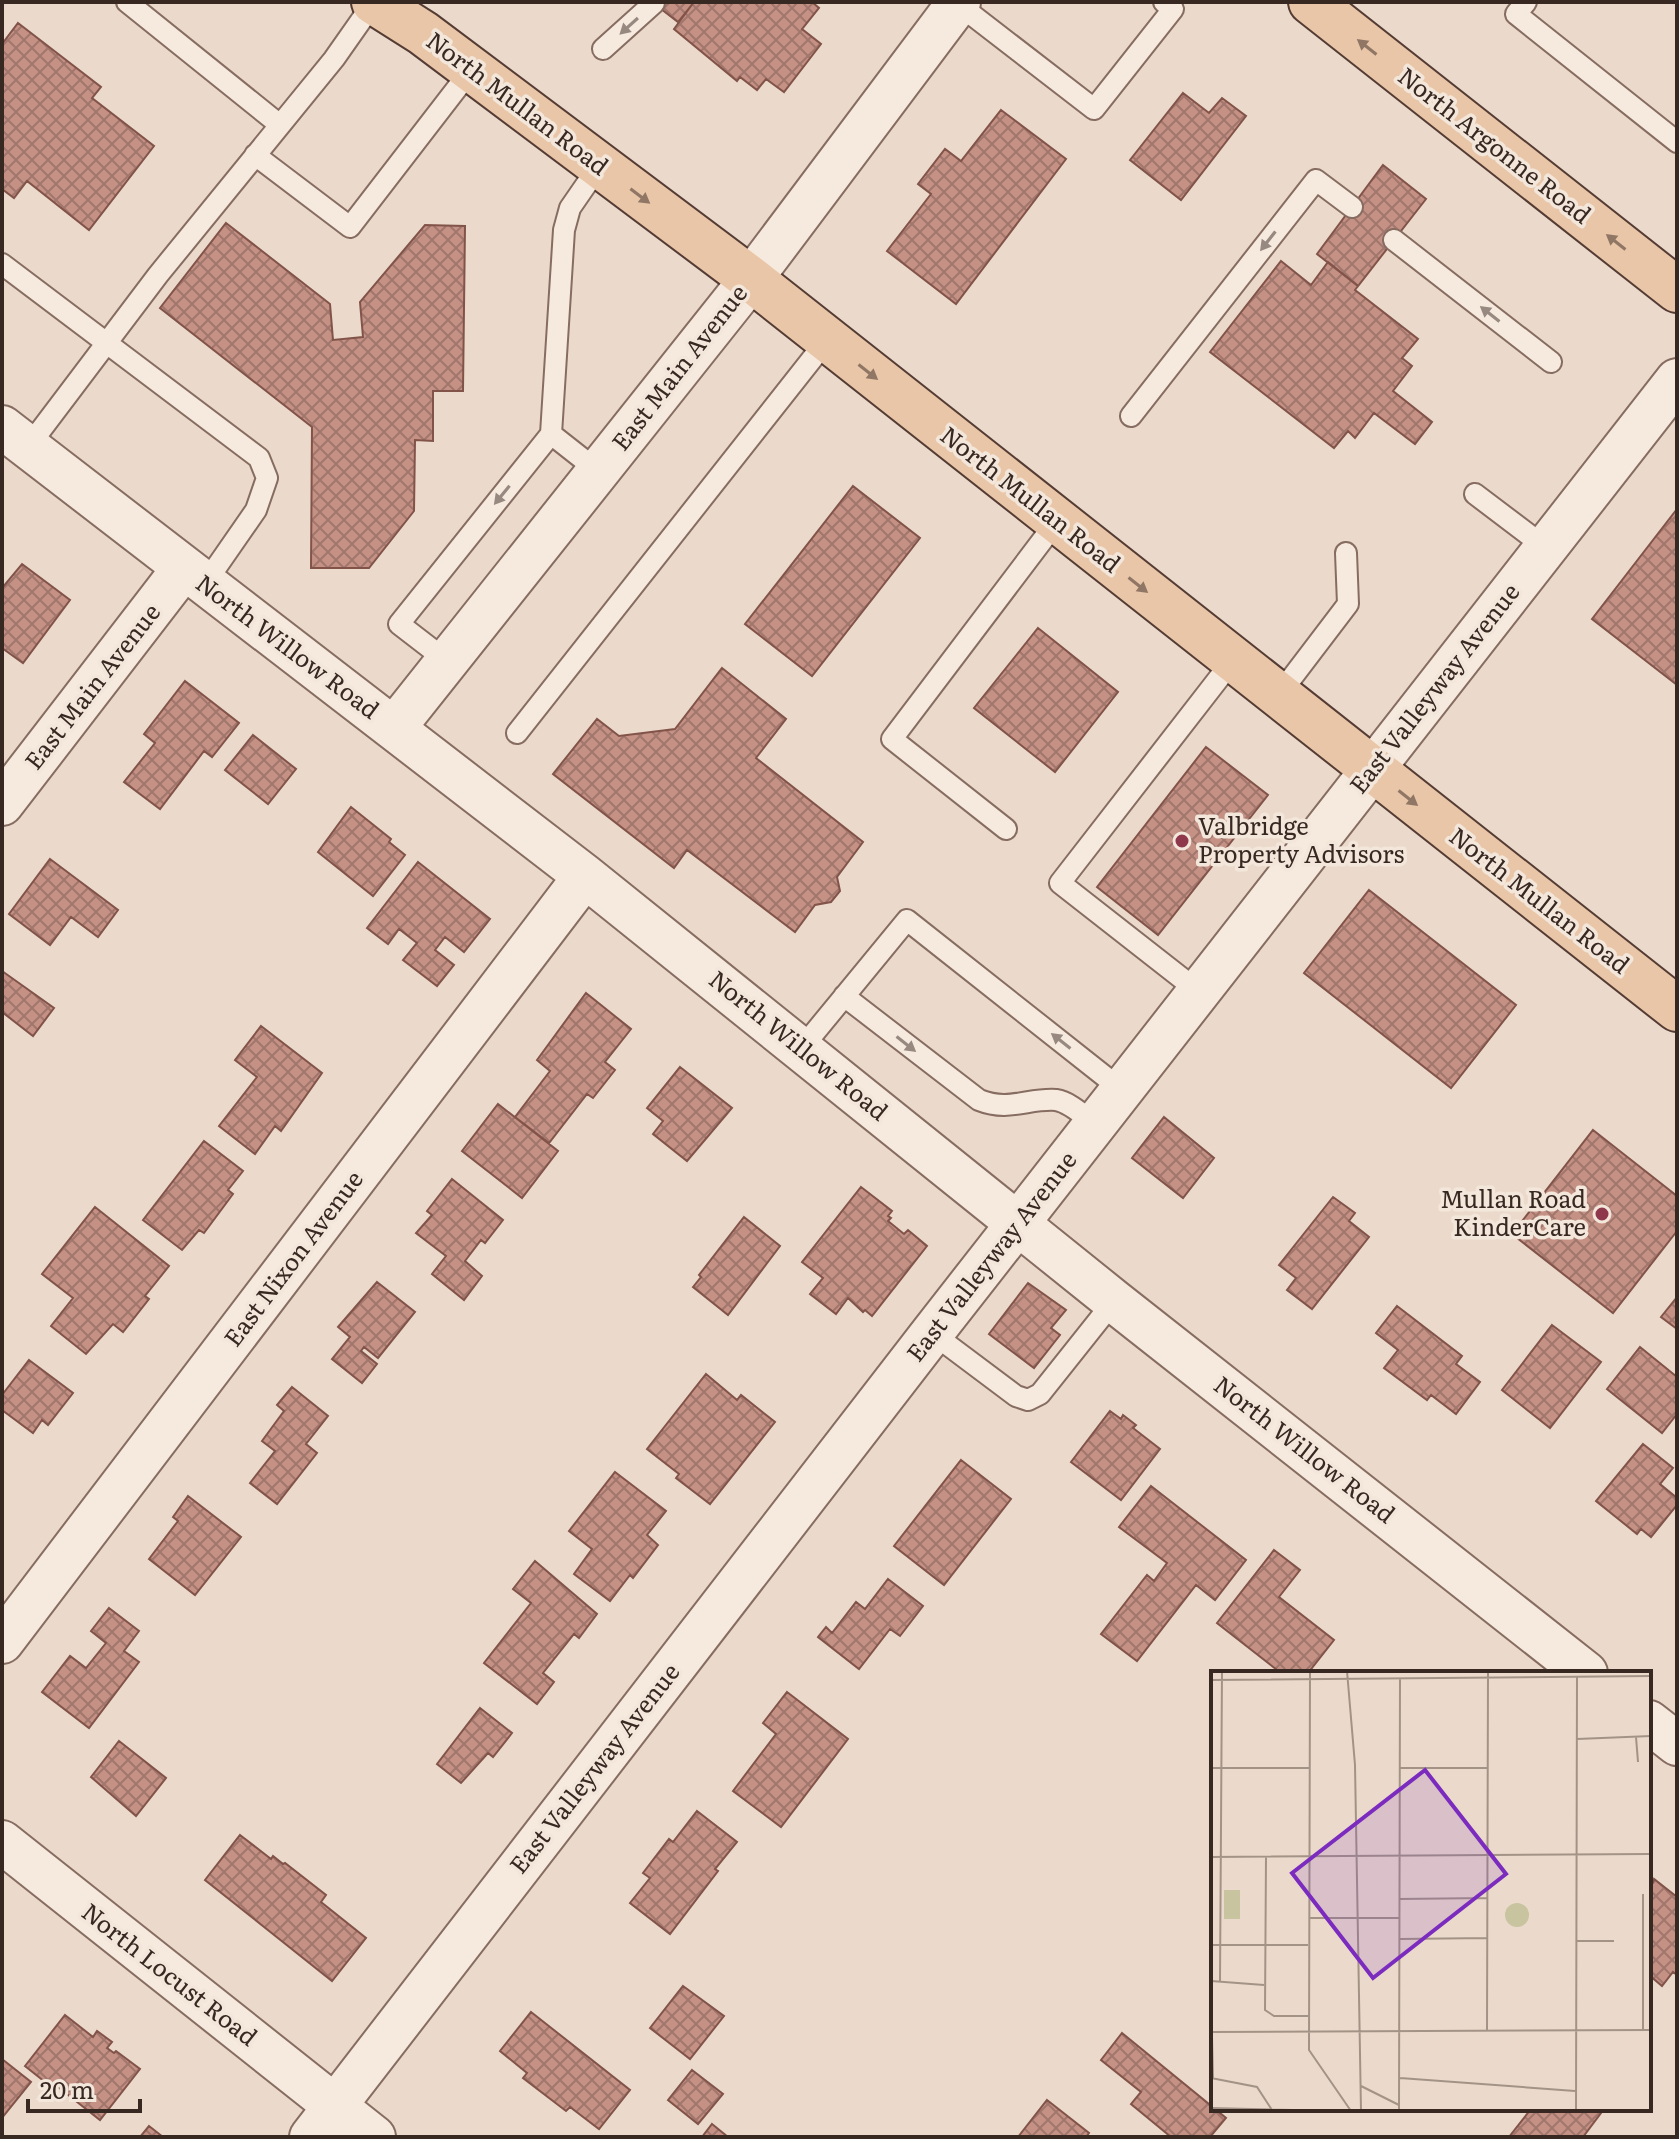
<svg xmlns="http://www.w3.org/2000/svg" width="1679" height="2139" font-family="Literata,serif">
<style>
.building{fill:url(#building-cross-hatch);stroke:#825349;stroke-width:2}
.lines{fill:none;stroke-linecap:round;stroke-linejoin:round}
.lane-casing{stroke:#866c61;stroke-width:24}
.street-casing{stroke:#866c61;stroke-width:46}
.primary-casing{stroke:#543c34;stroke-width:48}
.lane{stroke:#f6e9de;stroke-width:20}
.street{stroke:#f6e9de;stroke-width:42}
.primary{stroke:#e9c6a8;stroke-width:44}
.oneway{fill:#978880}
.oneway2{fill:#907765}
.poi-dot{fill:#8f374b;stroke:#f3e6da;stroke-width:3}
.labels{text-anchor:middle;stroke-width:7;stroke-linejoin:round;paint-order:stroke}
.street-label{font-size:24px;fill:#382822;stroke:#f3e6da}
.poi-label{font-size:24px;fill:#382822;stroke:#f3e6da;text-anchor:start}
.inset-road{fill:none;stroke:#a39387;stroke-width:2}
.view{fill:#7b2cbf;fill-opacity:0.15;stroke:#7b2cbf;stroke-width:4}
.inset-edge{fill:none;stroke:#382822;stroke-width:4}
</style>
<defs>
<pattern id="building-cross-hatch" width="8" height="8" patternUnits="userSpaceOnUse" patternTransform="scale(2)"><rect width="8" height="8" fill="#c59185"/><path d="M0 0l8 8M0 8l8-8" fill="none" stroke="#a1766c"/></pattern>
</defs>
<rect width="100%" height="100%" fill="#ebdacb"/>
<path class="building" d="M652 2H694L678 22Z
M694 2H812L819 8 802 29 821 44 784 92 766 79 757 90 740 77 737 81 674 29Z
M18 23 101 87 92 98 154 146 89 230 27 181 14 198 2 189V44Z
M1183 93 1209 113 1222 98 1246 116 1181 200 1130 160Z
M1001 110 1066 159 956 304 887 251 931 194 918 184 945 149 961 161Z
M1383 165 1426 199 1358 286 1317 254Z
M226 223 330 304 333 340 363 337 360 302 425 225 465 226 463 391H433V441L415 440 414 511 369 568H311L312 427 160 308Z
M1281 261 1311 285 1328 262 1358 286 1355 290 1418 339 1402 358 1412 366 1393 391 1432 422 1415 444 1374 413 1355 438 1348 431 1334 448 1210 352Z
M853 486 920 538 812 676 745 624Z
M1677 509V685L1592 619Z
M22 564 70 600 23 663 2 648V588Z
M1038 628 1118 692 1055 772 974 708Z
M722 668 786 719 756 758 863 842 837 877 840 891 831 902 815 905 795 932 687 850 674 868 553 774 597 719 619 736 675 729Z
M185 681 239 723 212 757 204 751 160 809 124 782 155 743 144 734Z
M253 735 296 769 268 804 225 770Z
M1206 747 1268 795 1158 935 1097 887Z
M351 807 391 839 389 842 405 855 373 896 318 852Z
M50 859 118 910 98 937 71 917 50 945 9 914Z
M418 862 490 919 464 952 445 937 435 950 454 965 437 986 403 960 417 943 399 929 388 944 367 928Z
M1369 890 1516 1005 1451 1088 1304 973Z
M2 971 54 1008 33 1036 2 1012Z
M586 993 631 1029 605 1062 615 1070 593 1098 587 1094 549 1143 515 1117 550 1071 537 1060Z
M261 1026 322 1073 281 1131 275 1126 255 1154 219 1126 257 1077 235 1060Z
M680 1067 732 1108 687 1161 653 1134 663 1121 647 1108Z
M498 1104 558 1151 522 1198 462 1151Z
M1164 1117 1214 1158 1183 1198 1132 1158Z
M1593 1130 1677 1196V1231L1613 1313 1512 1234Z
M204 1141 243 1171 228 1190 233 1194 204 1233 199 1230 182 1250 143 1220Z
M452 1179 503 1220 485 1243 481 1240 465 1261 482 1276 464 1300 432 1274 446 1256 416 1233 432 1215 427 1211Z
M861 1187 892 1211 888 1216 891 1218 888 1221 904 1234 908 1230 927 1246 872 1316 865 1310 863 1312 848 1298 836 1314 810 1294 823 1278 802 1262Z
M1333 1197 1355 1213 1349 1221 1369 1237 1312 1309 1287 1290 1296 1278 1279 1265Z
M95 1207 169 1266 145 1296 149 1299 123 1332 113 1324 86 1354 51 1326 73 1298 42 1274Z
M744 1217 780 1246 728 1315 693 1287 701 1277 699 1275Z
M377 1282 415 1312 378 1358 364 1347 361 1351 377 1364 362 1383 332 1359 350 1337 338 1327Z
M1028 1283 1066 1310 1051 1328 1060 1335 1034 1368 989 1334Z
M1677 1297V1329L1661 1317Z
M1397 1306 1462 1356 1456 1364 1480 1382 1456 1414 1431 1395 1427 1400 1384 1368 1398 1350 1376 1333Z
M1552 1325 1601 1362 1550 1428 1502 1390Z
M1640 1347 1677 1377V1414L1662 1433 1607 1389Z
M29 1360 73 1393 48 1425 42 1420 33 1433 2 1410V1395Z
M706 1374 737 1400 741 1395 775 1422 710 1504 676 1478 679 1474 647 1449Z
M292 1387 328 1416 306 1444 317 1453 277 1504 250 1483 275 1451 262 1441 284 1411 277 1405Z
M1110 1411 1121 1419 1123 1415 1136 1425 1133 1428 1160 1449 1121 1500 1071 1462Z
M1643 1444 1673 1468 1660 1484 1677 1498V1505L1651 1537 1641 1529 1637 1534 1596 1501Z
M961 1460 1011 1499 944 1585 894 1546Z
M615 1472 666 1511 647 1535 658 1545 633 1578 630 1575 610 1601 574 1574 592 1549 569 1531Z
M1151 1486 1246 1560 1215 1600 1196 1585 1137 1661 1101 1634 1147 1575 1154 1581 1167 1563 1119 1527Z
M188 1496 241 1537 195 1595 149 1559 178 1521 173 1517Z
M1274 1550 1300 1570 1279 1597 1334 1640 1308 1673H1281L1217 1623Z
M535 1561 597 1614 579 1638 574 1634 543 1673 554 1682 537 1704 484 1663 531 1603 513 1589Z
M888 1579 923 1606 900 1636 890 1629 859 1669 818 1637 826 1627 832 1633 856 1602 865 1609Z
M109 1608 139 1631 124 1651 139 1662 89 1728 42 1692 70 1656 86 1668 106 1643 91 1631Z
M787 1692 848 1739 781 1827 733 1791 776 1734 763 1723Z
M480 1708 512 1733 493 1757 488 1753 461 1783 437 1764Z
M119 1741 166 1778 136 1816 91 1777Z
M697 1811 737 1842 715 1869 718 1871 670 1934 630 1903 650 1878 643 1873 669 1839 673 1842Z
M240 1835 271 1859 273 1856 283 1864 285 1863 326 1895 321 1902 366 1938 332 1981 205 1880Z
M1649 1879 1653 1882 1654 1879 1677 1897V1975L1673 1972 1662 1986 1649 1975Z
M683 1986 724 2016 690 2059 650 2028Z
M531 2012 630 2090 599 2129 570 2107 566 2111 523 2078 527 2073 500 2051Z
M65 2015 93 2037 97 2031 112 2042 107 2048 114 2053 116 2051 140 2069 100 2120 53 2083 50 2086 25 2066Z
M1122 2033 1226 2118 1210 2137H1171L1131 2104 1141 2092 1101 2060Z
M2 2059 31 2082 2 2118Z
M692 2070 723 2094 698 2124 668 2100Z
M1047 2100 1089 2133 1086 2137H1018Z
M1531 2109H1604L1583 2137H1509Z
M712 2124 728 2137H702Z
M149 2126 163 2137H140Z"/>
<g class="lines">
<g class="lane-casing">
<path id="lane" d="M127 2 280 125
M1526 2 1516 14 1677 142
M958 4 1094 109 1173 9 1164 2
M603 49 654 3
M255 155 350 227 471 70
M1394 240 1551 362
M2 264 259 458 267 478 256 510 204 585
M1131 416 1316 180 1352 207
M551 434 598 471
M28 447 158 275 334 59 374 2
M1475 494 1545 547
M447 661 399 624 551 434 564 230 570 208 599 166
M1278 696 1348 604 1346 553
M517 733 827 340
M1006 829 892 739 1057 521
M1198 991 1060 883 1233 660
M844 996 979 1100C1009 1112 1028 1098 1056 1100 1070 1102 1084 1116 1095 1124
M801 1049 907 920 1122 1090
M932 1333 1016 1396 1028 1400 1040 1394 1114 1301"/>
</g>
<g class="street-casing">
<path id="street" d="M2 427 585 876 1114 1301 1586 1673
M394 728 751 279 959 2
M2 804 183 569
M2 1642 585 876
M1649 1722 1677 1744
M2 1842 374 2137
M311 2137 932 1333 1677 380"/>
</g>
<g class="primary-casing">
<path id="primary" d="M374 2 423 33 751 279 1677 1009
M1311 2 1677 290"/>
</g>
<use href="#lane" class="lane"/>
<use href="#street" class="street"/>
<use href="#primary" class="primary"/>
</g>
<defs><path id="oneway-solid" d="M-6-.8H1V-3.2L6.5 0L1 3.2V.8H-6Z" transform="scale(2)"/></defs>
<g class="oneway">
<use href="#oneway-solid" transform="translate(629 26) rotate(138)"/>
<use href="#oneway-solid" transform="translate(1268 241) rotate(128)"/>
<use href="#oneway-solid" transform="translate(1490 314) rotate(-142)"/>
<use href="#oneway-solid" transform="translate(502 495) rotate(129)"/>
<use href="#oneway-solid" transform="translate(1061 1041) rotate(-142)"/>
<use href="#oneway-solid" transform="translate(906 1044) rotate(38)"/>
</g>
<g class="oneway2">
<use href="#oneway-solid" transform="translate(1367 47) rotate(-142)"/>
<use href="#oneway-solid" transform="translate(640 196) rotate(37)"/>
<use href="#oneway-solid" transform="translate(1616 242) rotate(-142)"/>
<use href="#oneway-solid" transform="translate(868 372) rotate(38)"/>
<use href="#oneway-solid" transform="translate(1138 585) rotate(38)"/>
<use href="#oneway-solid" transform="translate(1408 798) rotate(38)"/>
</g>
<g class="poi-dot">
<circle cx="1182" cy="841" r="8"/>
<circle cx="1602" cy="1214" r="8"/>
</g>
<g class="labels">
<g class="street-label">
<text transform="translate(517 104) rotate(37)" y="8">North Mullan Road</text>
<text transform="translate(1494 146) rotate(38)" y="8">North Argonne Road</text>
<text transform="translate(680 368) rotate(-52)" y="8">East Main Avenue</text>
<text transform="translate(1030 500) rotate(38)" y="8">North Mullan Road</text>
<text transform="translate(287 647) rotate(37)" y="8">North Willow Road</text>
<text transform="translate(93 687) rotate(-52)" y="8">East Main Avenue</text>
<text transform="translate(1435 689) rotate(-52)" y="8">East Valleyway Avenue</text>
<text transform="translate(1539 901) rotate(38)" y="8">North Mullan Road</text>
<text transform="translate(798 1046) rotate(39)" y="8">North Willow Road</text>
<text transform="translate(992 1257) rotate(-52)" y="8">East Valleyway Avenue</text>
<text transform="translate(294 1259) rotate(-53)" y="8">East Nixon Avenue</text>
<text transform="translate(1304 1450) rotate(38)" y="8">North Willow Road</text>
<text transform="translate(595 1769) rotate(-52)" y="8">East Valleyway Avenue</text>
<text transform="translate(169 1975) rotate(38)" y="8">North Locust Road</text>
</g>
<g class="poi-label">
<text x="1198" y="835">Valbridge<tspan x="1198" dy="28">Property Advisors</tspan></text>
<text x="1586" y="1208" text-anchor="end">Mullan Road<tspan x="1586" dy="28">KinderCare</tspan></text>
</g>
</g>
<g transform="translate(1211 1671)">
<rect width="440" height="440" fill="#ebdacb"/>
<path d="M294 244a12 12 0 1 1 24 0a12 12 0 1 1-24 0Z" fill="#c8c49f"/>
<path d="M13 219H29V248H13Z" fill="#c8c49f"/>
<path class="inset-road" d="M99 0 98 379 140 440M136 0 144 94 150 440M0 9 440 5M425 66 427 91M366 68 440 65M0 97H99M189 97H276M0 186 440 183M55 186 54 339 63 345H98M188 228 276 227M99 247H188M189 268 277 267M365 270H403M0 274H97M0 310 53 314M9 310 11 0M432 358V223M276 359 277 0M0 361 440 359M1 366 2 407M0 407 46 416 61 439M189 407 364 420M150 415 188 434M0 437 127 440M188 440 189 7M365 440 366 6"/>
<path class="view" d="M214 99 295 203 162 307 81 202Z"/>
<rect width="440" height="440" class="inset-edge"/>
</g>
<rect width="1679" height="2139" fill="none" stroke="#382822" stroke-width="8"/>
<path d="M28 2099v12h112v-12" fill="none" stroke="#382822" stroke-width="4"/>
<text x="40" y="2099" font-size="24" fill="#382822" stroke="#f3e6da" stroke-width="6" paint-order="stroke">20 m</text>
</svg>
